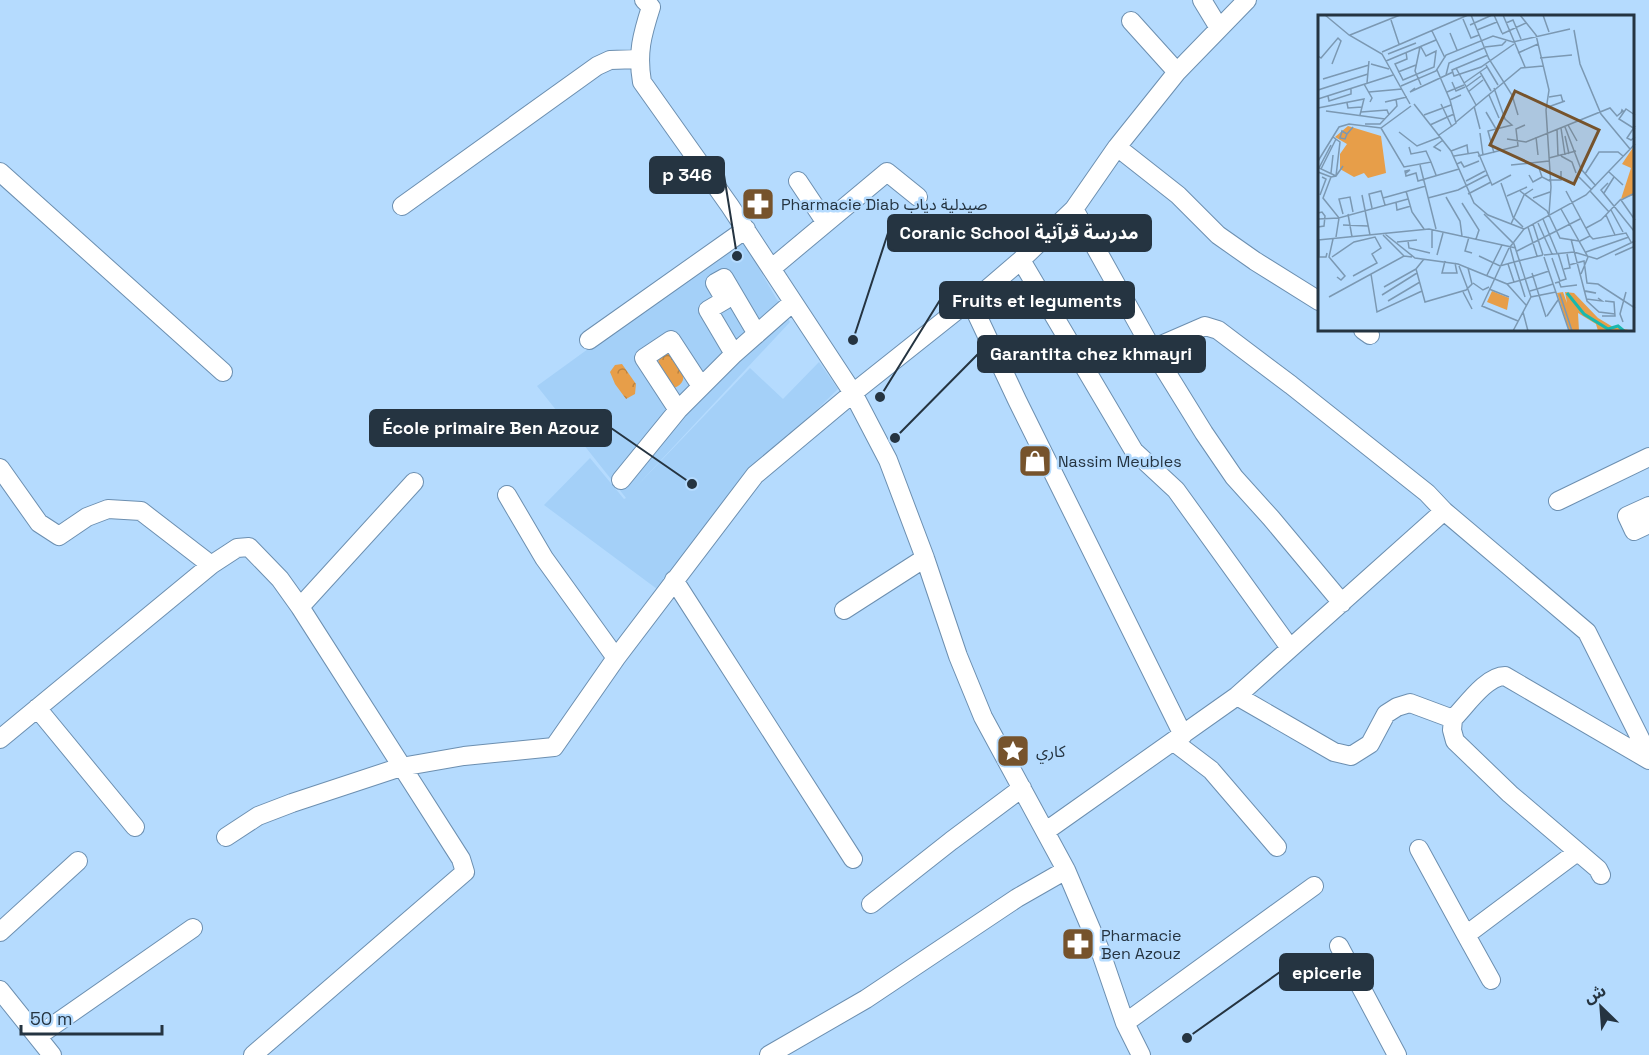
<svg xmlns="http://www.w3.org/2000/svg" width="1649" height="1055" font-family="'Space Grotesk','Noto Sans Arabic',sans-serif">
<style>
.built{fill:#a4d0f8}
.forest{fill:url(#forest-crowns)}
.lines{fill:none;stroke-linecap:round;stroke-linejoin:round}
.minor-casing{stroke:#6c8fb0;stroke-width:20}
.minor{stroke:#fff;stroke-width:18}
.labels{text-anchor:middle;stroke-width:5;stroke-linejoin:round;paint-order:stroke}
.poi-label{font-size:16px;fill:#253441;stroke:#b5dbfe;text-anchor:start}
.inset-river{fill:none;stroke:#19b8ae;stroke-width:3}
.inset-road{fill:none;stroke:#7b98b2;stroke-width:1.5}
.view{fill:#76532c;fill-opacity:0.15;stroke:#76532c;stroke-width:3}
.inset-edge{fill:none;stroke:#253441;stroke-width:3}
.leader{fill:none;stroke:#253441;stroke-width:2}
.callout-dot{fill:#253441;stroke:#b5dbfe;stroke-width:2}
.callout{fill:#253441;stroke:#253441;stroke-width:2}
.callout-label{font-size:18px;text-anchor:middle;font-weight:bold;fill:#fff}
</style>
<defs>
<pattern id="forest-crowns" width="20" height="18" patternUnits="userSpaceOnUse" patternTransform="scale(1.5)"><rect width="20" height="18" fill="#e79e49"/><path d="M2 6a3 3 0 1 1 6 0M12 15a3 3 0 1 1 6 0" fill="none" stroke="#bb823e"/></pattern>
</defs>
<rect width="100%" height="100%" fill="#b5dbfe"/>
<path class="built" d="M741 238 790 322 634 489 750 368 783 399 819 362 838 389 757 468 657 589 544 505 590 458 624 499 626 498 537 386Z"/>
<path class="forest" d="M669 353C677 364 694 380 674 388L658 364 659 357Z
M622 364 636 384 635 394 626 399 615 384 610 372 615 365Z"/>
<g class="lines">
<g class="minor-casing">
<path id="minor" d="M644 0 651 7C642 35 637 53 642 82L730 206 853 393 888 460 925 558 958 656 983 717 1066 870 1100 950 1125 1023 1141 1055
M1202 0 1219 28
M1131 21 1177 72
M1117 147 1178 195 1218 235 1255 261 1319 301
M0 172 223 372
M798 181 826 223
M402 206 597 66 610 60 639 59
M1074 209 1152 349 1205 326 1218 330 1291 385 1427 493 1444 511 1587 632 1649 756
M1021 260 1134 451 1176 490 1290 648
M772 268 887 172 918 197
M970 300 1017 400 1183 735
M1363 330 1370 335
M589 340 746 229
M1152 349 1204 433 1234 477 1271 518 1342 603
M734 354 708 310 725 300 715 283 724 278 757 334
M678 410 644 358 671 340 701 386
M0 468 39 523 59 536 87 517 108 509 141 511 211 565 0 739
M621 480 678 410 734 354 793 302
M507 495 544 558 616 658
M1558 501 1649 457
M1649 506 1627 516 1634 531 1649 524
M211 565 237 548 249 547 280 579 300 607
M674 580 853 859
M844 610 925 558
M1237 696 1334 752 1351 756 1370 744 1386 714 1397 707 1410 703 1453 719 1452 730 1455 741 1510 794 1598 869 1601 875
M37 708 135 827
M1453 719C1466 706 1486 676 1505 676L1649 760
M1174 742 1211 770 1277 847
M1046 831 1237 696 1444 511
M226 837 258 816 292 803 401 767 464 756 554 747 616 658 755 475 853 393 970 300 986 290 1021 260 1074 209 1117 147 1177 72 1247 0
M1419 849 1466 935
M871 904 951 841 1022 788
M0 932 78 861
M1339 946 1397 1055
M1491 980 1466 935 1577 852
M0 990 52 1055
M1125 1023 1314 886
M38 1036 193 928
M253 1055 465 872 461 859 300 607 414 482
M769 1055 866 999 1017 898 1066 870"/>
</g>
<use href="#minor" class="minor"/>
</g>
<defs>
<g id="pharmacy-square" transform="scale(1.725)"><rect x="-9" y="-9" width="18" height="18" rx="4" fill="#76532c" stroke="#b5dbfe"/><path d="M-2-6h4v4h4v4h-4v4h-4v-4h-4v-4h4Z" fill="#fff"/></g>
<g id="shop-square" transform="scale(1.725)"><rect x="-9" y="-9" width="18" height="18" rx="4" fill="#76532c" stroke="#b5dbfe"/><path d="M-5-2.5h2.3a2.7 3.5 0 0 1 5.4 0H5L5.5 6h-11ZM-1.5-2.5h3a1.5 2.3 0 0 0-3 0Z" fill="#fff"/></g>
<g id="sight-square" transform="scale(1.725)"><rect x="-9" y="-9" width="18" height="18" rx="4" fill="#76532c" stroke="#b5dbfe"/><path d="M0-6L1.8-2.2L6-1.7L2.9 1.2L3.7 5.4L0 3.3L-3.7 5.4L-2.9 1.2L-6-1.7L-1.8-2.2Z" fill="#fff"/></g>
</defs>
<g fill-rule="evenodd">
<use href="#pharmacy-square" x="758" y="204"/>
<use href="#shop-square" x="1035" y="461"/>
<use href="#sight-square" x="1013" y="751"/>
<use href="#pharmacy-square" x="1078" y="944"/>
</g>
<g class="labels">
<g class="poi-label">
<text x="781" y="210">Pharmacie Diab صيدلية دياب</text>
<text x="1058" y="467">Nassim Meubles</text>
<text x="1036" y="757">كاري</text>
<text x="1101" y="941">Pharmacie<tspan x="1101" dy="18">Ben Azouz</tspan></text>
</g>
</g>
<g transform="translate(1318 15)">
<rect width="316" height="316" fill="#b5dbfe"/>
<path d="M245 277 249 288 247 277 256 278 280 303 295 312 316 316H280L278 309 260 298 261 316H251L239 278Z" fill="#e79e49"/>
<path d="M316 131V180L303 184 313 153 304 149Z" fill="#e79e49"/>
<path d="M30 111 63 121 68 158 50 163 46 158 36 162 22 154V139L29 129 17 122ZM174 276 191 283 189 295 169 287Z" fill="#e79e49"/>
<path class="inset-river" d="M249 278 266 299 290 314 300 311 306 316"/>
<path class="inset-road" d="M7 0 31 20 64 39 92 89M153 0 171 44 194 80 200 100M176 0 184 18M185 0 207 52M202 0 218 20 231 75 228 95 233 172 231 199M225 0 231 17M145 4 153 23 161 20M73 5 81 29M188 8 195 5 203 24M152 10 174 0M159 15 179 7M256 15 262 49 283 99 312 134M114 16 127 43M132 18 139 35M184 19 208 8M32 20 82 0M102 32 97 56 103 70M167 32 184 30 188 26M64 37 150 0M88 37 89 44 77 49 85 65 116 52 118 36 108 41 103 32M200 38 220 29M70 39 98 28M170 40 134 55 136 61 163 52 196 29M0 41 3 43 20 23 23 26 14 49M222 43 254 40M68 46 118 25M53 49 71 54M168 50 180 70M138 53 158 90M119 55 132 85 143 80M80 57 98 50M162 57 173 76M128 60 131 48 166 33M5 64 51 50M134 67 138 76 147 72M49 68 51 46M146 68 169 52M46 69 54 83 52 87M83 71 118 56 128 40 175 21 195 27 252 14M148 72 163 61M97 73 92 77 135 57M0 75 50 59M51 77 84 74M129 77 146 70M150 77 165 65M171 80 181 103M10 81 11 86 33 79V73M231 82 243 80 245 87M0 84 75 60M67 87 89 82M29 88 30 93 44 92M96 89 133 136 156 188 170 200 206 214M123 89 134 112M156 91 162 114M230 92 247 86M0 93 46 84 42 100M8 96 67 104M43 97 69 95 71 100M168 97 178 114M106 100 133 90M317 100 308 94 301 104 317 114M138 107 203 53 225 51M47 109H62L79 91 78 84M112 110 136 99M250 110 259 126M317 111 309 123 313 125 317 122M247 112 263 154 278 171M63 113 86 152 113 147 118 160M243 113 247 140M239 114 240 141M81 117 99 131 122 122M162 118 165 140M29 119 27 124 22 123 24 116 29 119 35 112M121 120 138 108 132 85M247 121 251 139M218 122 220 140M189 124 208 127 292 93 299 101 305 96 304 95 303 98M13 130 1 153 18 161 25 151M91 132 93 139 108 136 113 147M123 136 116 132 125 125M133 136 149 130 150 138M176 138 170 116 194 110 187 104 176 73M136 141 160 137 174 170 193 160M160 141 200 131 198 114 207 110M243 141 254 147 258 158M231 143 258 136M0 146 21 112 31 109 63 113 93 91M139 149 143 147 146 152 161 146M102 150 118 214M193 150 231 146M221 153 224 162 232 166M3 154 18 124M0 157 13 162 5 183 21 203 90 184M291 157 305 170M13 158 15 140M88 158 92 155 87 156 88 161 98 158 100 166 141 154M267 159 281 137H300L305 141M211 160 215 167 224 162M13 162 18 161 22 127 15 122M261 162 274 175M231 165H243V156M148 166 167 156M183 168 195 202 205 212M290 168 283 175 316 216M88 176 94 197 106 214M202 176 229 196 242 223 261 226M248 176 272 221 262 226M272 176 291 197M286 178 296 162M150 179 173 167M315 179 303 185 317 205M2 180 8 164 4 162M44 180 52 220M189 181 209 172M128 182 142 206 144 221M110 183 140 175 169 160M215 183 232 177M78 187 79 195 93 191M144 188 161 215 158 224M67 190 65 183 108 171M54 193 51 179 63 176 65 183M243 194 270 242 263 259M293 195 305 217M0 198 4 197 7 201 6 211 0 212M25 199 21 184 32 182 35 197M30 199 34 222M166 199 196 229 213 282M288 200 297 220M0 204 21 203 18 222M225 204 239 238M220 208 234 239M193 209 206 180 215 174M215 209 225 240M25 210 50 211M210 212 219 241M268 213 283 205 303 184M114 214V233M67 219 97 243 140 249 189 269 208 290M65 220 86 241M272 221 275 224 308 218 313 227M151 222 147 236 154 238M15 224 11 242 27 261 23 265 19 262M253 224 269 286 281 297 297 299M0 225 111 214 198 233M1 225V242H8L9 238M90 226 91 233 112 238M79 227 99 225M192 232 206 214 268 180 317 129M192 232 196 247 225 240M191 233 164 291 200 306M199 236 262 204M268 237 311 222M119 240 125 218M226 240 256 237 279 244 317 226M297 240 315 232M161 241 182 251 196 247 207 282M14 242 36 227 57 222 63 233 54 239 59 248 35 261M226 242 251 316M234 243 242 266 248 264 240 238M106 244 98 254 107 287 148 275 154 269 150 253M127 246 124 258H139L137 248M190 249 196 267M251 250 266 246 269 268 280 269 317 293M141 251 154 285M246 254 252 253 249 239M53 259 59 297 104 276M169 260 184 230M207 264 231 256M155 268 165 275 171 272M237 268 241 267 243 272 259 270M189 269 207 264M66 272 98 254M171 274 191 282M212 276 219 274 214 258M266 276H268L278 278H277ZM145 277 154 294M242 279 254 316M64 280 99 258M11 282 86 241 94 242M268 284 284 286 280 283M70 286 102 267M205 297 210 316M229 301 240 285M284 301H297L296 287 287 286M228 302 219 274 235 269M305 307 302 299 308 277M195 316 213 282 238 277"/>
<path class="view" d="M197 76 281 115 256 169 172 130Z"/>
<rect width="316" height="316" class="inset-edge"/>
</g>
<path class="leader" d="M737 256L724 175M853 340L888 233M880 397L940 300M895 438L978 354M692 484L611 428M1187 1038L1280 972"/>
<g class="callout-dot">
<circle cx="737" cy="256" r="6"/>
<circle cx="853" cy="340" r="6"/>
<circle cx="880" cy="397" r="6"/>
<circle cx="895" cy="438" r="6"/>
<circle cx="692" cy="484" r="6"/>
<circle cx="1187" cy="1038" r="6"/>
</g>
<g class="callout">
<rect x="650" y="157" width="74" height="36" rx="6"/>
<rect x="888" y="215" width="263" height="36" rx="6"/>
<rect x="940" y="282" width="194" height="36" rx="6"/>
<rect x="978" y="336" width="227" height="36" rx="6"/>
<rect x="370" y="410" width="241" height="36" rx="6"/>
<rect x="1280" y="954" width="93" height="36" rx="6"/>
</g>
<g class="callout-label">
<text x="687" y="181">p 346</text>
<text x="1019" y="239">Coranic School مدرسة قرآنية</text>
<text x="1037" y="307">Fruits et leguments</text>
<text x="1091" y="360">Garantita chez khmayri</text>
<text x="491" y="434">École primaire Ben Azouz</text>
<text x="1327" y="979">epicerie</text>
</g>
<g transform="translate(1601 1007) rotate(335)" stroke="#b5dbfe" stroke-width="4.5" paint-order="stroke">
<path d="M0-4.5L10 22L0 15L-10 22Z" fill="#253441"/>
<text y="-9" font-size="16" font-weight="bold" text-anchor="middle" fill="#253441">ش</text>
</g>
<path d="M21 1025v9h141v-9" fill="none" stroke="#253441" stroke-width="3"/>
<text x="30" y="1025" font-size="18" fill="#253441" stroke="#b5dbfe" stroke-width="4.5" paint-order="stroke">50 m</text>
</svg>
